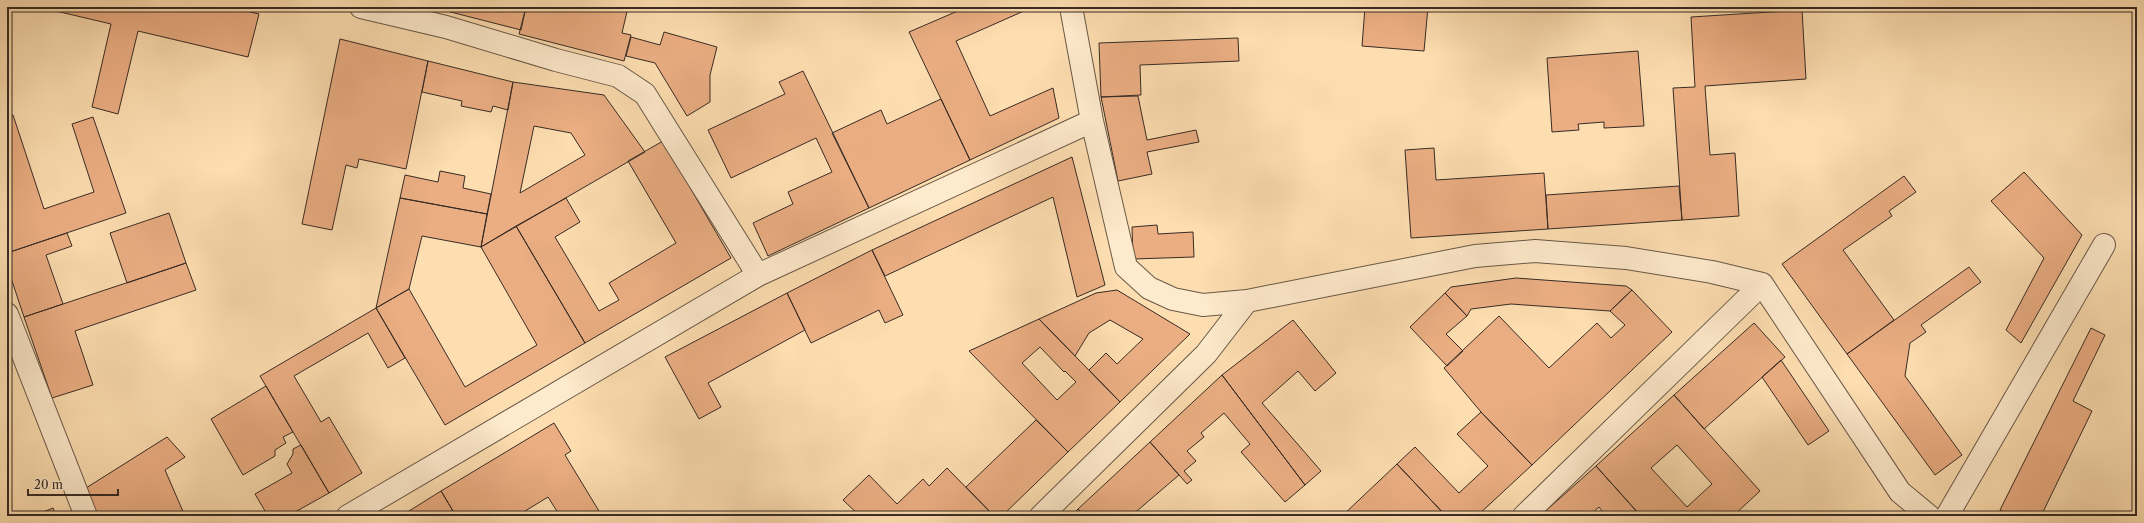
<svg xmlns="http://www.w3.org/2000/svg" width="2144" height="523" font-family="'Libre Caslon Text',serif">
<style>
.building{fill:#ebae83;stroke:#382b24;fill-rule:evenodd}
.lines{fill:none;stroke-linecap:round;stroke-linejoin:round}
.minor-casing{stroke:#695847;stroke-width:24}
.minor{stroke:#feeacc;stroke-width:22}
</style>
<rect width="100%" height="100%" fill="#fddeb1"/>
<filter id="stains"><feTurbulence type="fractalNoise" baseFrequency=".005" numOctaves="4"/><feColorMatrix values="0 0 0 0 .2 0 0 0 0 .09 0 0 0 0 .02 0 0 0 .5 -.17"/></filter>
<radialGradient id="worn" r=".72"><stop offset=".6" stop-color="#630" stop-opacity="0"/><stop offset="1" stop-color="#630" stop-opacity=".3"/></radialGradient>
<path class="building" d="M39 7H229L259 14 248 57 138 31 118 114 92 107 111 24Z
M431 7H526L521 30Z
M526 7H628L622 33 631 35 624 61 519 34Z
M967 7H1033L956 41 990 116 1053 88 1059 118 970 160 909 32Z
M1365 7H1428L1424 51 1362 46Z
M1802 10 1806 79 1705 86 1710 155 1735 153 1739 216 1682 220 1673 88 1695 87 1691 17Z
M664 32 717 47 710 75V102L687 116 655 63 626 56 631 37 660 45Z
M1238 38 1239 61 1140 65 1141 95 1101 97 1099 43Z
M340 39 428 61 406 169 359 159 357 168 346 165 332 230 302 224Z
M1638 51 1644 126 1604 128V122L1578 124 1579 130 1552 132 1547 58Z
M428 61 513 82 508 110 493 106 491 112 461 106 462 101 422 92Z
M803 71 869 208 768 256 753 223 793 204 788 192 832 172 816 138 731 178 708 130 785 94 779 82Z
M513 82 604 95 645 152 481 247ZM534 126 571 133 585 155 520 193Z
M1138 96 1147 140 1196 130 1199 142 1147 152 1152 174 1118 181 1101 97Z
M941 99 970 160 869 208 832 133 881 110 887 124Z
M13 115 44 209 94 192 72 124 93 117 126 213 7 253V117Z
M663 141 731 258 585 343 516 226 566 198 580 222 555 237 599 311 619 300 609 283 676 243 628 161Z
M1434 148 1436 180 1544 173 1548 229 1411 238 1405 150Z
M1072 157 1105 285 1077 297 1053 197 885 276 872 250Z
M440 171 465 176 463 188 491 194 487 214 400 198 405 175 438 182Z
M2024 172 2082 235 2021 343 2006 330 2044 258 1991 201Z
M1904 176 1916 192 1889 211 1892 216 1843 250 1894 320 1847 354 1782 264Z
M1679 186 1682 220 1548 229 1546 195Z
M400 198 487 214 481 247 422 236 409 289 376 308Z
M169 213 186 263 127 283 110 233Z
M1157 225 1158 234 1193 232 1194 257 1133 259 1132 227Z
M516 226 585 343 445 425 376 308 409 289 465 387 537 345 481 247Z
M67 233 72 246 46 255 63 304 24 317 7 266V253Z
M872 250 903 315 885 323 879 310 811 343 787 293Z
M186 263 196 290 75 331 93 385 52 398 24 317Z
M1969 267 1981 282 1921 325 1926 332 1910 343 1905 376 1962 455 1935 475 1847 354Z
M1516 278 1626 286 1632 290 1610 311 1511 304 1471 309 1467 316 1445 293 1451 287Z
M1117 290 1190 334 1120 402 1089 370 1106 353 1117 364 1143 339 1110 320 1089 333 1075 356 1039 319 1096 293Z
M1632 290 1672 332 1532 465 1481 412 1444 368 1499 316 1549 368 1597 323 1611 338 1625 325 1610 311Z
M787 293 805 330 708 383 721 407 699 419 665 357Z
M1445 293 1467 316 1446 334 1463 351 1447 366 1410 327Z
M376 308 405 358 388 368 368 333 294 376 321 422 329 417 362 473 329 493 260 376Z
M1039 319 1120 402 1068 452 969 351ZM1040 347 1064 372 1065 371 1076 382 1057 400 1022 363Z
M1293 320 1336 373 1315 391 1298 371 1262 403 1321 471 1305 485 1222 375Z
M1754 323 1785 357 1704 429 1674 395Z
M2091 328 2105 335 2073 401 2092 411 2041 516H2012L2000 510Z
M1781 360 1829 431 1808 445 1762 377Z
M1222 375 1305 485 1285 502 1241 452 1250 444 1224 413 1201 433 1204 437 1187 451 1196 461 1184 471 1192 480 1187 484 1150 442Z
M7 382 12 397 7 399Z
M266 386 293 432 283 437 286 443 275 450V456L243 475 211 419Z
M1674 395 1760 491 1733 516H1641L1596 466ZM1677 445 1712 484 1687 507 1651 468Z
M1481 412 1532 465 1477 516H1446L1397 464 1415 447 1459 493 1488 466 1457 434Z
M1036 420 1068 452 1002 516H994L966 487Z
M554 423 571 451 565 455 602 516H560L548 497 517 516H456L441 491Z
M167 437 185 457 165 470 185 516H98L86 488Z
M1150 442 1179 475 1131 516H1084L1078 509Z
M301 445 329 493 288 516H268L255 494 292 473 287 464 293 454V449Z
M1397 464 1446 516H1342Z
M1596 466 1638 513 1635 516H1606L1599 507 1589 516H1540Z
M947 468 994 516H860L843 500 869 475 897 504 923 479 929 486Z
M441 491 456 516H401Z
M53 508 56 516H33Z
M1078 509 1084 516H1071Z"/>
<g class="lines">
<g class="minor-casing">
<path id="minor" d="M361 7 446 27 556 60 618 76 645 94 758 275
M1071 7 1092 121 1126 267 1149 288 1173 299 1203 305 1247 301 1475 256 1535 251 1626 258 1712 272 1762 284 1900 492 1929 516
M7 314 86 516
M348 516 758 275 1092 121
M1041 516 1206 354 1247 301
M1524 516 1762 284
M1947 516 2104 245"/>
</g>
<use href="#minor" class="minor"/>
</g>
<rect width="2144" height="523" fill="none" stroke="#fddeb1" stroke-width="24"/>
<rect x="8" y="8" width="2128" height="507" fill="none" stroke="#382b24" stroke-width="2"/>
<rect x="12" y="12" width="2120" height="499" fill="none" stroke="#382b24"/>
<path d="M28 489v6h90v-6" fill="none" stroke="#382b24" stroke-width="2"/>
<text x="34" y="489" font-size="12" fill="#382b24" stroke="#feeacc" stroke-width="3" paint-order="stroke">20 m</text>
<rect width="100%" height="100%" filter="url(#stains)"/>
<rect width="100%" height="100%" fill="url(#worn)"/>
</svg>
